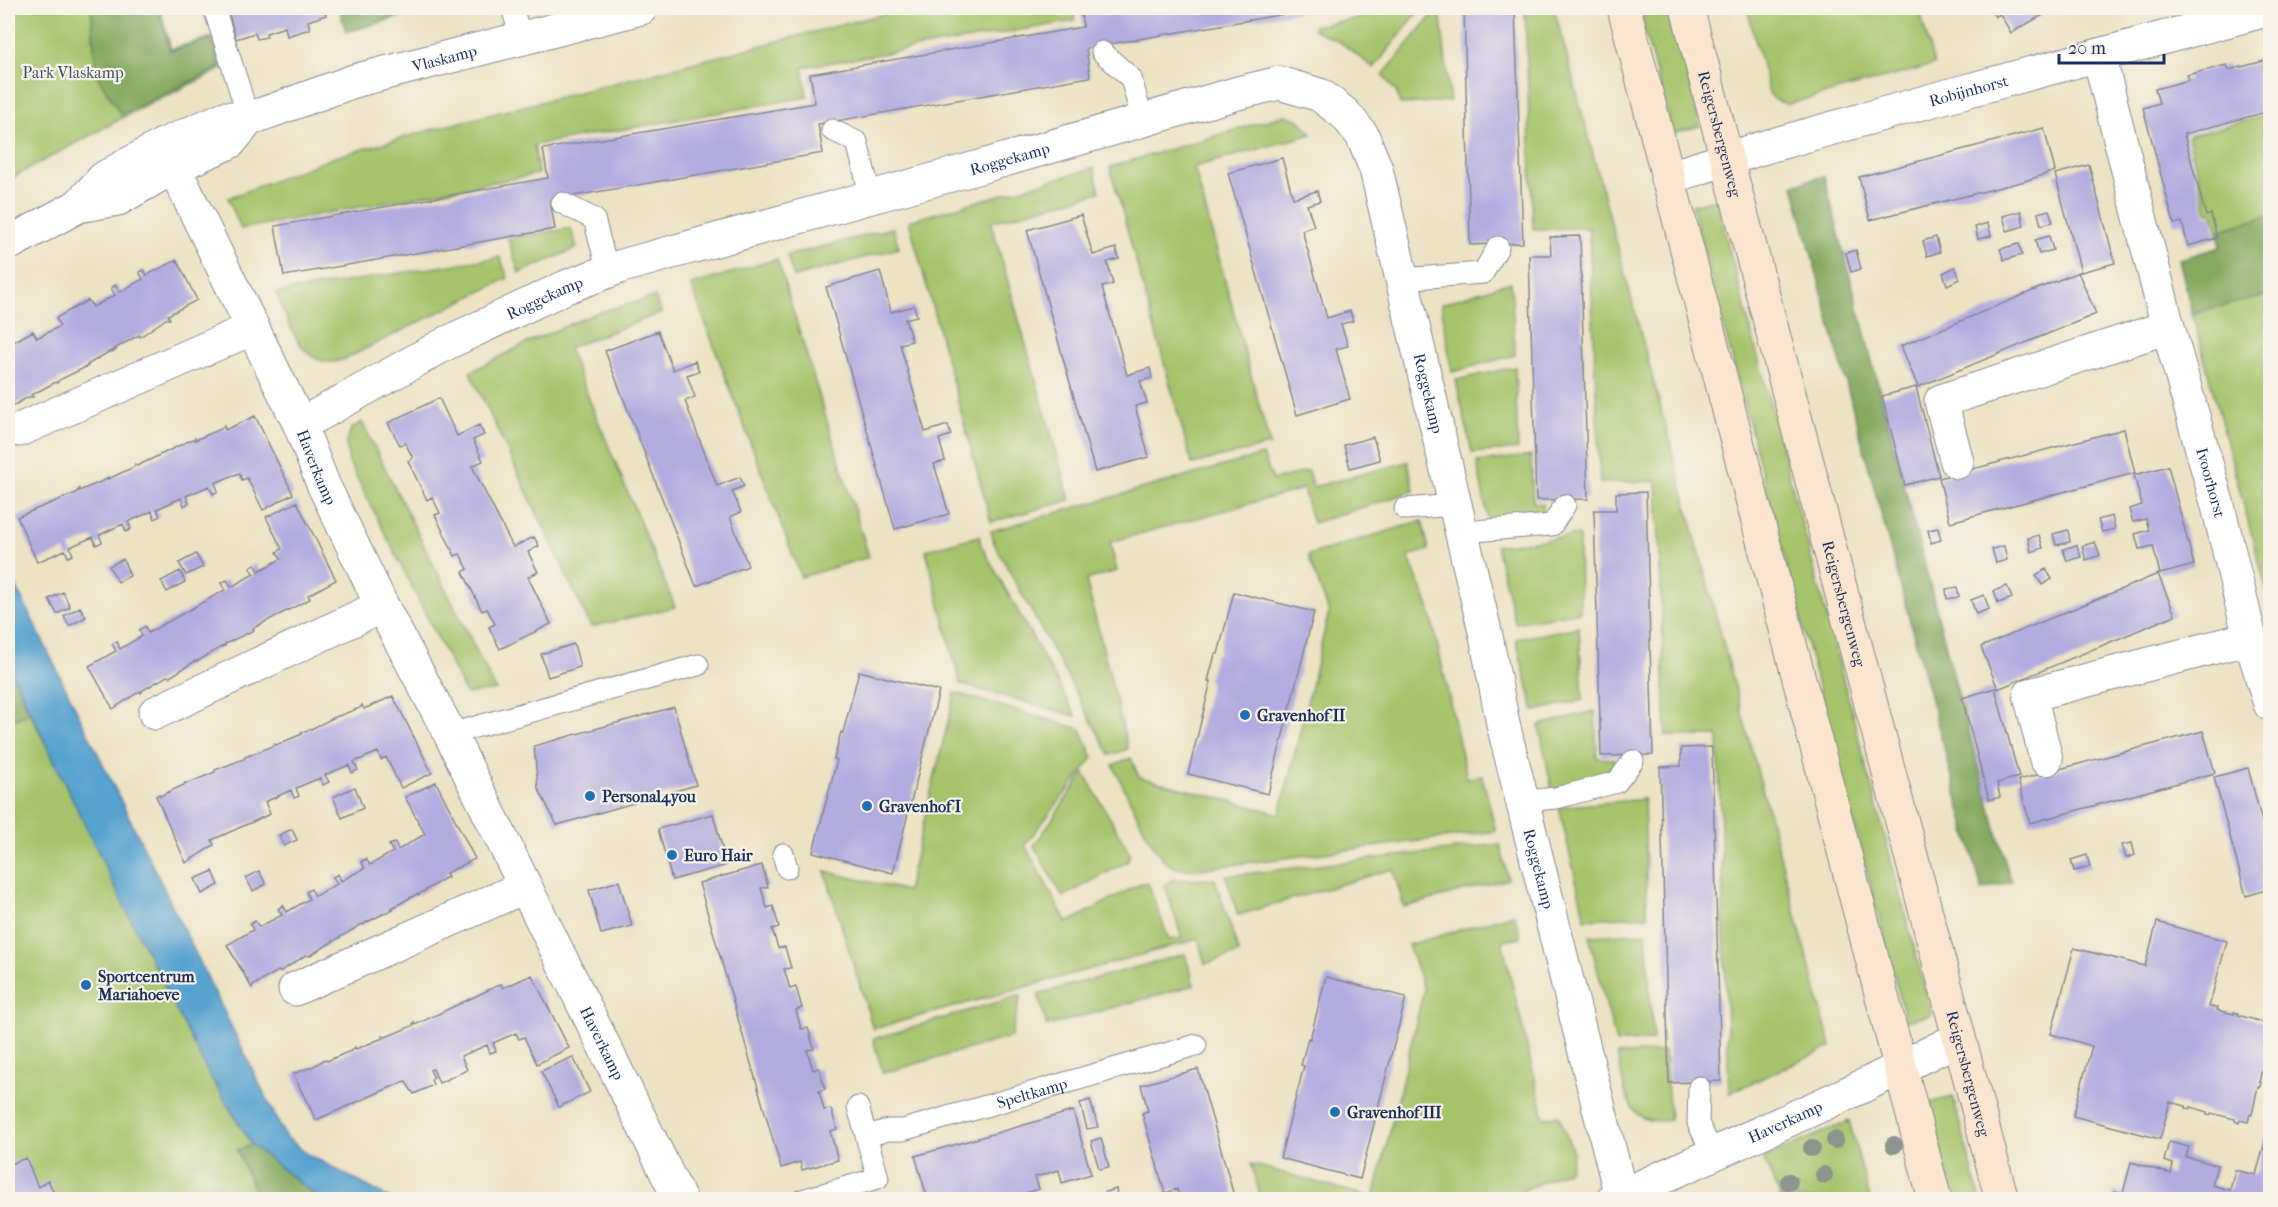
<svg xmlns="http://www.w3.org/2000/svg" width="2278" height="1207" font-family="'IM FELL French Canon',serif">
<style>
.green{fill:#a5c36a;stroke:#607964;stroke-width:1.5}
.forest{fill:#84a95e;stroke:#506c5e;stroke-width:1.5}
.water{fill:#57a2cf;stroke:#396896;stroke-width:1.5}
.building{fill:#b2abe0}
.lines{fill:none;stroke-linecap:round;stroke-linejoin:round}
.lane-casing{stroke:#848890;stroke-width:23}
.street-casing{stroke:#848890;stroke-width:35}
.secondary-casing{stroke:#848890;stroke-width:35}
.lane{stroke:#fff;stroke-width:21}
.street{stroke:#fff;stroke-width:33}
.secondary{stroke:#fbe5cf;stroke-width:33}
.tree{fill:#8d948d}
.poi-dot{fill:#1f6fb2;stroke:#f7f3e8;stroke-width:2}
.labels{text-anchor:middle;stroke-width:4.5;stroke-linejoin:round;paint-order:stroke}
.street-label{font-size:16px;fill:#1b2f5e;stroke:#f7f3e8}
.park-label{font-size:16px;fill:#3e5461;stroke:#f7f3e8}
.poi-label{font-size:16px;font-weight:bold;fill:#1b2f5e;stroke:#f7f3e8;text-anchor:start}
</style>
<rect width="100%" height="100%" fill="#f7f3e8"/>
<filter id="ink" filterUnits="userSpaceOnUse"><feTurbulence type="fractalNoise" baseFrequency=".0167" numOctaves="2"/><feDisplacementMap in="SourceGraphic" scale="12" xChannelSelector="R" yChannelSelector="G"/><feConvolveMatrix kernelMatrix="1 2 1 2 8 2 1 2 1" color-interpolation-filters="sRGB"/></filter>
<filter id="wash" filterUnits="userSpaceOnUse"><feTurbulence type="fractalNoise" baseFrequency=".008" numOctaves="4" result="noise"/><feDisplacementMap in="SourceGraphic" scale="24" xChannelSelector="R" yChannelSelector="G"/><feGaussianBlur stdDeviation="1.35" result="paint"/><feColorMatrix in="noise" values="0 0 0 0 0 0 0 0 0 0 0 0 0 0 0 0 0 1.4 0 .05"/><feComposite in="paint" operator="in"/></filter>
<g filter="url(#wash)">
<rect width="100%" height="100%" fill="#ede2c2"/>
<path class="green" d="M8 8H160L171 49 213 37 224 68 135 111 8 180Z
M907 8H1073L1075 21 803 67 807 97 534 145 538 174 241 229 228 198 335 157 434 129Z
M1416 8H1421L1374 68 1340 42 1313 29 1314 26Z
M1438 8H1440L1450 101 1400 104 1397 93 1383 75Z
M1525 8H1554L1831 1047 1729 1093 1718 736H1666L1657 481 1600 483 1589 228 1533 229Z
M1638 8H1672L1700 126 1673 133Z
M1747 8H1919L1934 65 1788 104 1776 101 1769 93Z
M2270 114V215L2218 231 2212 211 2207 212 2188 136Z
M1285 115 1299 120 1312 134 1194 167 1270 445 1192 464 1110 167Z
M1094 168 1100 192 991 222 1070 500 991 522 909 221Z
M1716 199 1932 1015 1906 1021 1692 205Z
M571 228 577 248 519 273 508 239Z
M893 228 899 248 794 277 787 256Z
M500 257 508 278 345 359C341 360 335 362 331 362 298 362 287 317 276 293Z
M777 259 869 557 801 577 691 285Z
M1511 282 1515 355 1452 372 1441 304Z
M2270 295V603L2192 313Z
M655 297 661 313 568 348 675 607 591 627 470 372 531 341 596 313Z
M1515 367 1518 449 1472 453 1456 380Z
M362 422 496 690 466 694 349 462 346 443 351 429Z
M1263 455 1273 480 1308 471 1313 487 1408 462 1414 491 1313 523 1303 489 1110 542 1117 571 1086 580 1128 749 1110 755 994 543 991 531Z
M1531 456 1533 502 1543 504V512L1534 520H1488L1477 462Z
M1422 521 1429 550 1408 556 1429 607 1467 778 1482 776 1496 831 1198 869C1188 869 1175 870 1167 863 1152 852 1123 785 1113 765L1131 758 1139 777 1280 814 1329 612 1308 555Z
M1579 535 1580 612 1515 623 1496 546Z
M979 536 981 545 1076 716 960 684 926 550Z
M1579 627 1583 700 1534 711 1516 639Z
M955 693 1081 729 1093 758 1025 845 1067 923 1142 883H1148L1169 940 1182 938 1165 885 1171 880 1215 879 1239 953 1205 964 1198 939 873 1029 825 871 907 891Z
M1595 711 1597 758 1615 759 1616 768 1609 777 1553 795 1539 725Z
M30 713 208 1073 252 1145 237 1150 258 1199H8V722Z
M1084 773 1130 853 1128 861 1063 897 1034 846Z
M1644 799 1647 916 1585 919 1559 807Z
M1500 844 1508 879 1404 907 1393 869 1238 915 1226 876Z
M1514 914 1521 937 1502 941 1544 1118 1559 1115 1573 1153 1569 1170 1504 1199H1261L1251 1164 1374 1198 1424 989 1408 945Z
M1646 933 1653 1040 1616 1043 1589 936Z
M1185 954 1194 985 1047 1026 1038 994Z
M1021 995 1011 1037 883 1073 873 1039Z
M1664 1051 1670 1119C1625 1131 1625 1086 1617 1055Z
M1953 1097 1980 1199H1954L1929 1103Z
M1849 1121 1870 1199H1781L1763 1158Z"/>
<path class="forest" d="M91 8H158L170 51 211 39 220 67 121 115 96 74Z
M339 8H431L346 32Z
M1824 176 1959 697 2011 882 1982 890 1793 185Z
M2270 215V295L2192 313 2179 259 2221 247 2218 231Z
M8 664 30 713 8 722Z
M252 1145 320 1199H258L237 1150Z"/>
<path class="water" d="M8 570 285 1136 306 1153 391 1199H320L252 1145 208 1073 120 898 8 664Z"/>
<g id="blocks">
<path class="building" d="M227 8H324L326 15 308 21 310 29 287 36 285 27 266 33 267 37 257 39 255 33 236 39Z
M1080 8 1314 9 1086 48 1090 77 818 124 823 153 550 200 555 229 284 276 275 226 548 178 543 149 815 103 810 74 1083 27Z
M1464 8H1515L1523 243 1470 245Z
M1990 8H2055L2011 33 2000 14 1995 17Z
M2270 53V111L2184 134 2206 216 2211 214 2217 238 2188 246 2182 222 2174 224 2143 108 2159 103 2155 89 2189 80 2187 75 2227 65 2229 70 2268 60 2267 54Z
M2044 128 2055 171 2025 181 1870 220 1859 177Z
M1282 158 1293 198 1317 191 1320 201 1307 205 1314 226 1302 230 1327 318 1350 311 1353 321 1341 324 1348 346 1336 349 1350 399 1297 415 1228 173Z
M2089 165 2115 263 2081 272 2055 174Z
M2049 210 2053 222 2041 225 2038 213Z
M2021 211 2024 226 2007 231 2003 216Z
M1081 215 1093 255 1116 248 1119 259 1107 262 1113 284 1102 287 1127 375 1150 368 1152 378 1140 381 1147 403 1135 406 1149 457 1095 472 1027 230Z
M1988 223 1991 236 1978 239 1975 227Z
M1580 236 1588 499 1536 500 1529 255H1551L1550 237Z
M2049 236 2053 250 2039 254 2035 240Z
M1936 237 1940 252 1927 256 1923 241Z
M2019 244 2022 255 2004 260 2000 249Z
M1856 250 1861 269 1851 272 1846 253Z
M177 260 197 300 168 315 170 319H166L140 337 139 335 114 349 116 350 112 352V350L87 365 88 366 59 380 57 383 56 382 31 395 33 397H28L8 409V345L33 331 37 338 60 326 56 318 88 300 93 307 115 295 111 288 116 285 120 292 143 279 139 272 144 270 147 275Z
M1955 267 1960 279 1947 285 1943 273Z
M880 271 891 312 914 306 917 316 905 319 912 341 900 344 925 432 948 425 951 435 939 439 945 461 934 464 949 514 895 529 826 287Z
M2078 272 2096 314 1918 387 1901 346Z
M658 331 673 370 695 361 699 371 687 375 695 397 685 401 717 486 740 477 744 486 732 491 741 512 730 517 748 566 696 586 605 351Z
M1916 387 1939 476 1905 485 1882 396Z
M439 398 457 436 479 425 484 435 473 440 483 461 472 466 513 547 534 537 539 546 528 552 538 572 528 577 551 624 500 649 489 627 495 624 487 609 482 611 463 572 468 569 460 554 455 556 435 515 440 513 432 497 427 500 408 461 413 458 405 443 400 445 388 423Z
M255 416 293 494 263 510 247 478 242 480 239 473 215 483 218 491 213 494 209 486 186 496 189 503 184 506 181 498 157 509 160 516 155 519 152 511 128 522 131 529 126 532 123 524 99 535 102 542 96 545 93 537 70 547 73 555 68 557 65 550 37 562 17 517 76 493 79 489V491L105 480 108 477V479L134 467 135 464 137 466 195 438V440L221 429 224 425 225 430Z
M2124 429 2135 473 1950 522 1939 478Z
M1373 437 1380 460 1350 468 1344 445Z
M2168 466 2194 565 2160 574 2153 546 2139 549 2135 534 2149 530 2146 519 2133 522 2129 509 2142 505 2134 475Z
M1646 492 1653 755 1601 756 1594 510H1616V493Z
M297 502 336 580 308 595 310 599 253 628 254 630 225 644V646H223L198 661H195L170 677 167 676 143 690 141 693 140 691 113 709 89 666 116 651 112 644 117 641 120 649 142 636 139 630 145 626 148 633 225 590 221 583 227 580 231 587 254 574 250 568 252 566 255 564 259 571 281 559 277 552 282 549 266 517Z
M2112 516 2115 529 2102 532 2098 520Z
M1938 528 1941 540 1931 543 1928 530Z
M2068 530 2070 542 2056 545 2053 534Z
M2039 535 2043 548 2031 552 2028 538Z
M2095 542 2100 555 2086 560 2082 546Z
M2077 545 2081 557 2067 561 2063 549Z
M2004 546 2007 560 1996 563 1992 549Z
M196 554 203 567 186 575 179 563Z
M123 559 130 576 118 582 109 566Z
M2046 569 2052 579 2042 585 2036 575Z
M180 571 185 582 167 592 161 581Z
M2158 574 2175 615 1998 689 1981 647Z
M2007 586 2012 598 1998 603 1994 591Z
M1957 587 1959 597 1947 599 1946 589Z
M63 592 70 607 57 614 49 599Z
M1234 592 1314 612 1268 794 1188 774 1211 681H1208L1215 654H1218Z
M1984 595 1989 609 1976 614 1971 600Z
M80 607 86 617 69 626 64 616Z
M574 644 580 667 548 677 541 654Z
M859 671 939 691 893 873 813 852 837 760 834 759 841 732 843 733Z
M1995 688 2019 777 1997 783 2000 797 1989 800 1962 698Z
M393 696 432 773 401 788 386 757 381 760 378 752 354 762 358 770 352 773 349 765 325 775 329 782 323 785 320 778 296 788 299 796 294 798 291 790 265 802 270 814 212 840 214 845 186 863 156 796 159 794 160 796 186 784 185 783H189L215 772V770L244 759 245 757 273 746 274 744 276 745 302 734 301 732H305L333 718 360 708 362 705 364 709Z
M674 707 696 785 557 825 538 788 534 746Z
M2203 731 2215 773 2030 823 2018 780Z
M1712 747 1721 1081 1669 1083 1660 767 1681 766V748Z
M2248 768 2270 852V889L2246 896 2214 777Z
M436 782 475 859 446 873 448 878H445L418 895 417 894 392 908 393 909 365 923 364 925 362 924 309 956 306 955 280 972 278 971 254 985 252 988 227 945 253 930 250 924 255 921 259 927 282 915 278 909 283 905 287 912 309 899 306 892 311 889 315 896 337 884 333 877 338 874 341 881 365 868 361 862 366 859 370 865 393 852 389 845 395 843 398 850 425 834 405 797Z
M355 787 363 808 342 818 333 797Z
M713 814 727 865 672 880 658 829Z
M292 829 297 840 284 846 279 835Z
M2132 843 2135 855 2126 858 2122 845Z
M2087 855 2090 867 2074 871 2071 860Z
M762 865 768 887 761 888 767 908 773 906 779 927 772 929 778 948 785 947 791 968 784 969 790 989 796 987 802 1008 796 1010 801 1029 808 1028 814 1049 807 1050 813 1070 819 1068 825 1089 819 1091 824 1110 831 1109 837 1129 830 1131 838 1160 802 1170 800 1162 781 1168 699 883Z
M213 871 219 885 202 894 195 879Z
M259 871 266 884 253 891 246 878Z
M619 881 632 926 601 934 589 890Z
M2157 922 2227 941 2209 1007H2218L2217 1010 2234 1014V1012L2238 1013V1015L2262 1022 2263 1019 2267 1020V1023L2270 1024V1039L2264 1062H2266L2265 1066H2263L2259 1082H2261L2260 1087 2258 1086 2252 1115 2250 1114 2248 1122 2240 1120 2239 1123 2235 1121V1119L2211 1113 2210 1115 2207 1114V1112L2191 1107 2190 1109 2186 1108V1106L2170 1102 2160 1139 2073 1116 2092 1046 2051 1034 2074 948 2145 966Z
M532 975 569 1048 537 1064 524 1037 519 1039 516 1033 493 1043 496 1051 490 1053 487 1045 461 1056 467 1070 439 1083 433 1069 430 1070 434 1078 431 1079 433 1085 414 1094 405 1081 316 1120 293 1074 314 1066 325 1059 327 1061 353 1050 355 1047 356 1049 383 1038 382 1036 386 1037 412 1026 414 1022 415 1025 501 984 503 988Z
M1326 977 1406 997 1360 1179 1280 1158 1304 1066 1301 1065 1308 1038 1310 1039Z
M573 1057 590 1092 559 1107 541 1071Z
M1198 1069 1228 1174 1235 1200H1180L1177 1189 1165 1193 1142 1113 1148 1111 1141 1085Z
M1090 1100 1098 1127 1087 1129 1080 1103Z
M1073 1111 1091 1174 1062 1183 1059 1170 1035 1177 1039 1189 1003 1200H928L915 1156Z
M2270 1123V1200H2111L2114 1191 2123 1193 2131 1162 2171 1174 2173 1164 2164 1161 2169 1142 2189 1147 2186 1157 2217 1165 2212 1185 2230 1190 2235 1170 2256 1175Z
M1101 1138 1109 1167 1099 1169 1091 1141Z
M26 1158 38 1187 48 1180 57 1200H8V1165Z
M1116 1189 1118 1200H1107L1105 1192Z"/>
</g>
</g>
<g filter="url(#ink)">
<use href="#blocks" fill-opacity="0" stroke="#848890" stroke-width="1.5"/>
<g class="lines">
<g class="lane-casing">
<g id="lane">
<path d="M214 8 249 119"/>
<path d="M512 8 522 40"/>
<path d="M1102 52 1131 78 1142 119"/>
<path d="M832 130 857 142 871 198"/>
<path d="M562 203 594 219 608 272"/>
<path d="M1401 279 1483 273 1498 247"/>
<path d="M1405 509 1454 505"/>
<path d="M1461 532 1552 525 1565 505"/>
<path d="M450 734 698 665"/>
<path d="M1524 801 1556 798 1617 782 1633 761"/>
<path d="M783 854 787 868"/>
<path d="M1699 1087 1698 1123 1713 1154"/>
<path id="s1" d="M867 1136 888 1130H903L1196 1045"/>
<path d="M802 1200 878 1178 858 1107"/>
</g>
</g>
<g class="street-casing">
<g id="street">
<path id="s2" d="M2099 56 2168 327 2218 506 2250 638 2270 704"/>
<path id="s3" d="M163 145 300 425 323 484 382 606 450 734 680 1200"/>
<path id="s4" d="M1667 178 1765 147 1947 96 2270 9"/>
<path d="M78 206 118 199 174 167 230 142 249 119"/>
<path id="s5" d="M8 244 78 206 104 178 163 145 225 118 249 119 354 81 641 8"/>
<path id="s6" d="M300 425 447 343 566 287 622 266 969 170 1238 93 1279 83 1320 95 1345 114 1362 135 1376 169 1486 636 1503 724 1621 1196"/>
<path d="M19 430 253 328"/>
<path d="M1957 462 1941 401 2168 327"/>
<path d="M155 713 382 606"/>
<path d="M2046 759 2030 695 2250 638"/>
<path d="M295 989 524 887"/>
<path id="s7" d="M1612 1200 1861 1087 1958 1039"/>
</g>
</g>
<g class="secondary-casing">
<g id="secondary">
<path d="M1624 8 1935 1200"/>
<path id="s8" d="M1687 8 2002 1200"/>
</g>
</g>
<use href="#lane" class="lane"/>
<use href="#street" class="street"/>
<use href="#secondary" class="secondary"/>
</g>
<g class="tree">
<circle cx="1835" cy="1140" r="9"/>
<circle cx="1894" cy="1145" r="9"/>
<circle cx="1812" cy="1148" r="9"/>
<circle cx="1824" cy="1175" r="9"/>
<circle cx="1789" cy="1182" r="9"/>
</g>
</g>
<g class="poi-dot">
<circle cx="1245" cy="715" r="6"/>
<circle cx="590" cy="796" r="6"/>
<circle cx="867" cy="806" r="6"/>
<circle cx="672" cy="855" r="6"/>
<circle cx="86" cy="985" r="6"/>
<circle cx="1335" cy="1112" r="6"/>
</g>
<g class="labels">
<g class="street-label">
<text dy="6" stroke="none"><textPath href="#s5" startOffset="482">Vlaskamp</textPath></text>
<text dy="6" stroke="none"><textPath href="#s4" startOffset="314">Robijnhorst</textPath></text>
<text dy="6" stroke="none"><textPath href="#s8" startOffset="130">Reigersbergenweg</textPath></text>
<text dy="6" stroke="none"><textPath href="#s6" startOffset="762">Roggekamp</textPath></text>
<text dy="6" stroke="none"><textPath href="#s6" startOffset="276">Roggekamp</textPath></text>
<text dy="6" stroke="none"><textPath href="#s6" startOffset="1410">Roggekamp</textPath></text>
<text dy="6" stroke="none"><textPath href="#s3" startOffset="357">Haverkamp</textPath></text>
<text dy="6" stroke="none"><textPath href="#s2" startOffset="441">Ivoorhorst</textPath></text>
<text dy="6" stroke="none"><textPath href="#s8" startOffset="616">Reigersbergenweg</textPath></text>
<text dy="6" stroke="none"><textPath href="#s6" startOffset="1898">Roggekamp</textPath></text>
<text dy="6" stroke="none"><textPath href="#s3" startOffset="1000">Haverkamp</textPath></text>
<text dy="6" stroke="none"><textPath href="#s8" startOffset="1102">Reigersbergenweg</textPath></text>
<text dy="6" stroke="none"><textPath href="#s1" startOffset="171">Speltkamp</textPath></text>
<text dy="6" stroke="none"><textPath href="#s7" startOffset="190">Haverkamp</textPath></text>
</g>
<g class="park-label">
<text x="73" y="78">Park Vlaskamp</text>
</g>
<g class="poi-label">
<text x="1257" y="721">Gravenhof II</text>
<text x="602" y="802">Personal4you</text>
<text x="879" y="812">Gravenhof I</text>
<text x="684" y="861">Euro Hair</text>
<text x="98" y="982">Sportcentrum<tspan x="98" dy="18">Mariahoeve</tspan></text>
<text x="1347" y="1118">Gravenhof III</text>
</g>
</g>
<rect width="2278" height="1207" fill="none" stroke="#f7f3e8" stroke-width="30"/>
<path d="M2059 54v9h105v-9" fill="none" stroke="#1b2f5e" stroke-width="3"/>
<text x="2068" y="54" font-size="18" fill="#1b2f5e" stroke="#f7f3e8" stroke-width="4.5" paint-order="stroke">20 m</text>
</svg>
